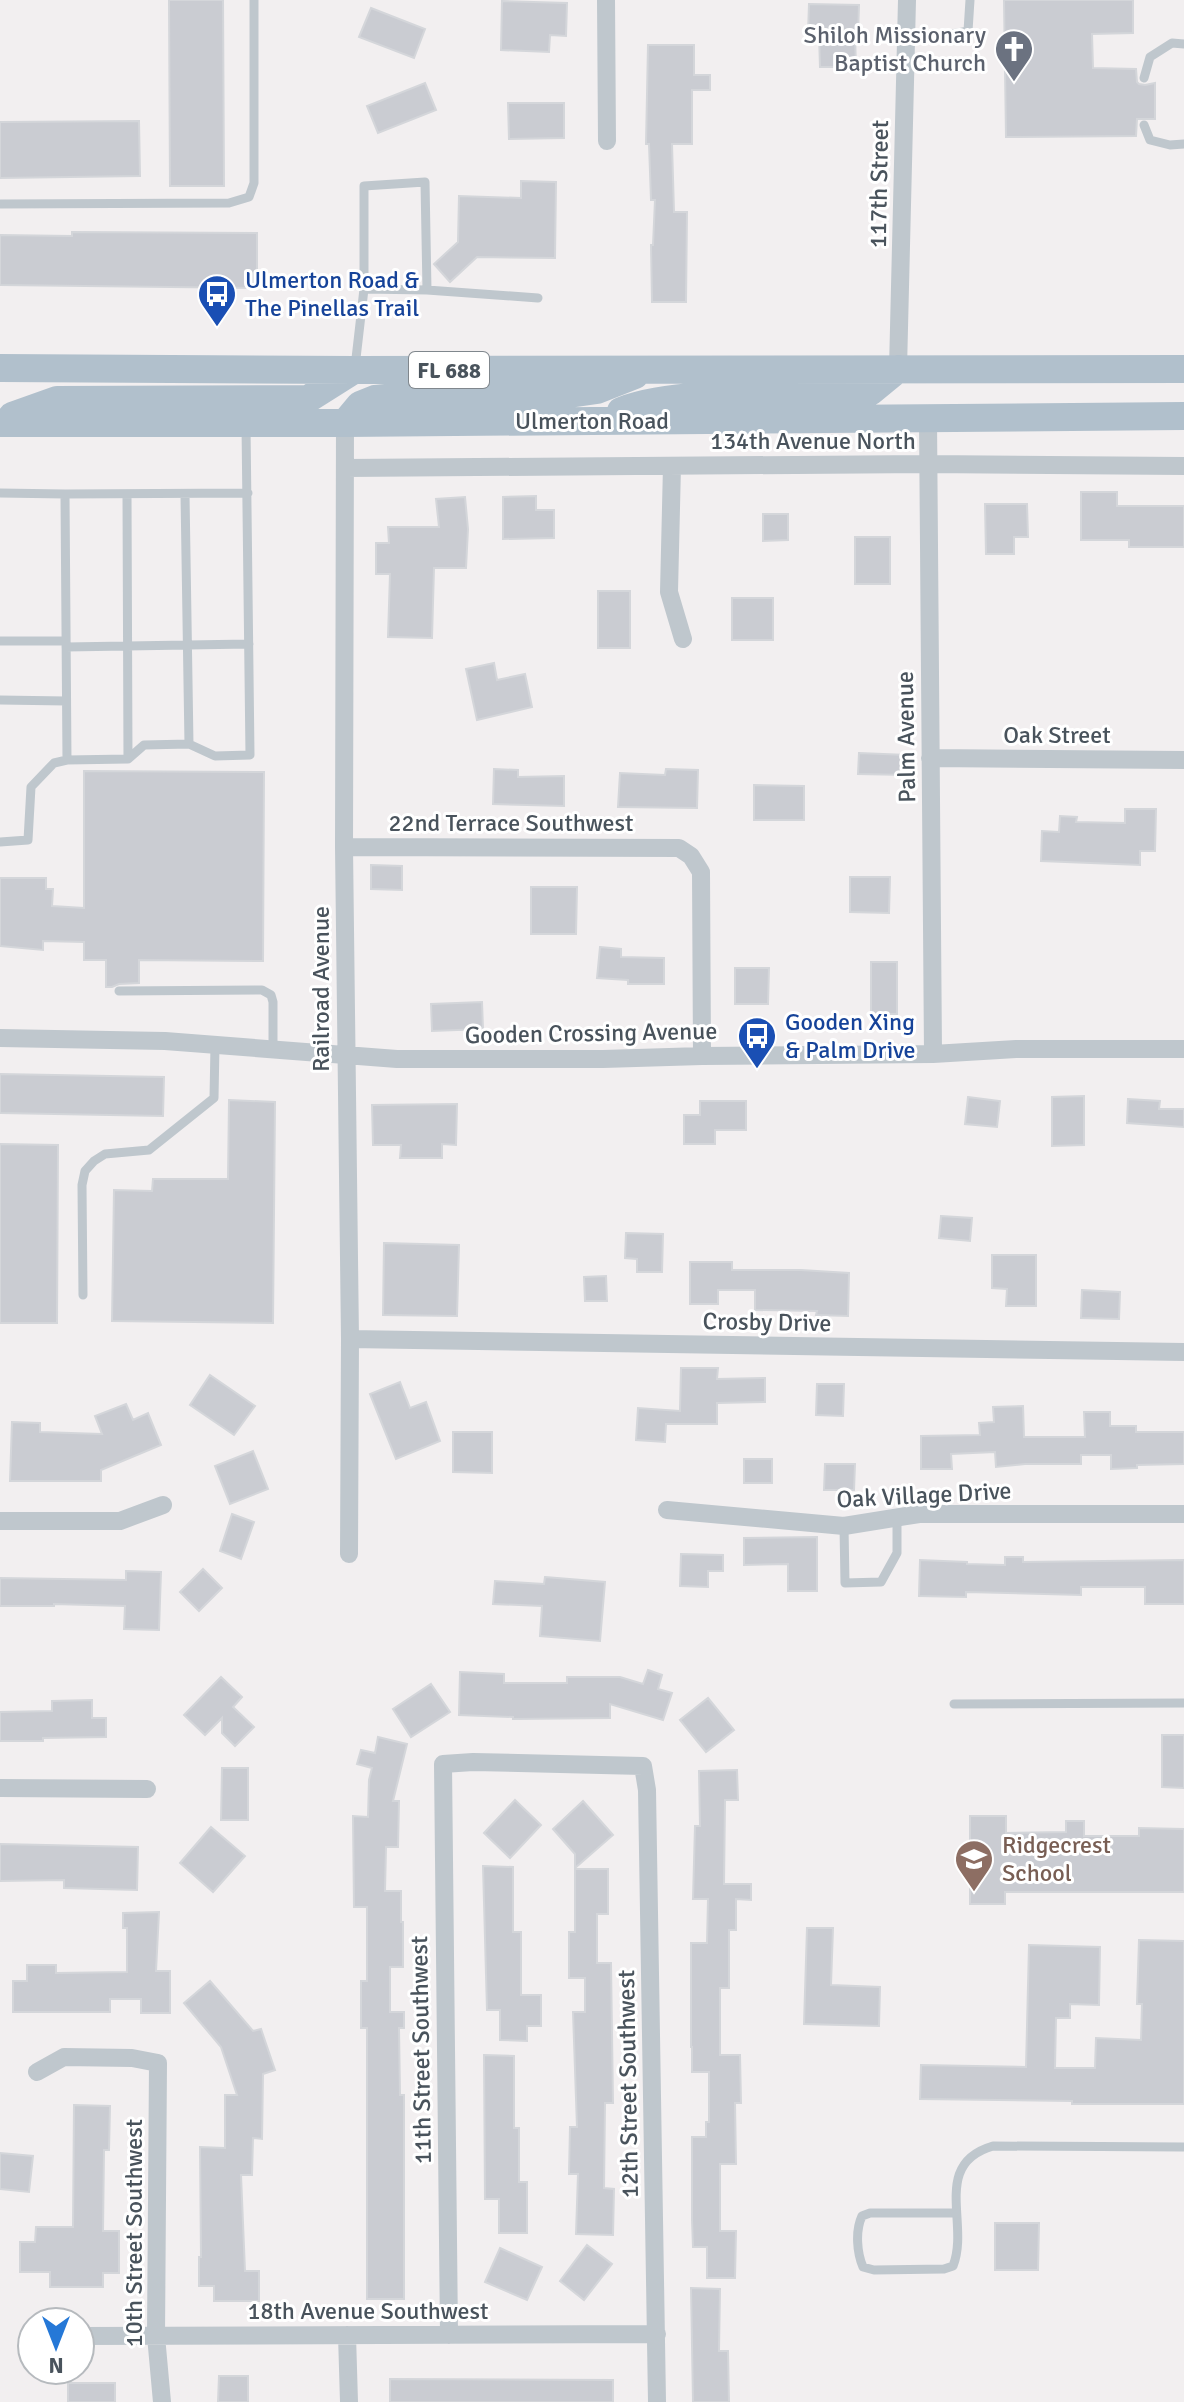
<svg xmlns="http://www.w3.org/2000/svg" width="1184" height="2402" font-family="Signika,sans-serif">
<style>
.building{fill:#caccd2;stroke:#d4d6da;stroke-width:2}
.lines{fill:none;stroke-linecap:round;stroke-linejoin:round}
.service{stroke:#bfc7cd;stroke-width:9}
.minor{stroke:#bfc7cd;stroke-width:18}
.primary{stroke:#b1c0cc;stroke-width:28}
.labels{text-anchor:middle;stroke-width:6;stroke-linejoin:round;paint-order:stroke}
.shield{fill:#fff;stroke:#80878d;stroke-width:2}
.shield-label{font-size:22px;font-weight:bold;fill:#49535c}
.worship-label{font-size:24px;fill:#5b616d;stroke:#fff;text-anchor:end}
.street-label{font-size:24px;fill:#49535c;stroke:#fff}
.transit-label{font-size:24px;fill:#164399;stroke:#fff;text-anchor:start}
.education-label{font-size:24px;fill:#785e54;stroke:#fff;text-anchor:start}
</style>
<rect width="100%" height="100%" fill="#f2eff0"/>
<path class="building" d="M169 0H223L224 186H170Z
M1004 0H1133V33L1092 34 1093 68 1136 69 1137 82 1139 84 1145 85 1155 83V119H1137L1136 136 1006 137Z
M502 1 567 3 566 36 550 35 549 52 501 50Z
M809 4 859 5 858 35H855L856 67H820L819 34 808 33Z
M371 8 425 29 414 58 359 37Z
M648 45H694V75H710V90H692V144H672L674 212H687L686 302H652L651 245H653L655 200H651L649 144H646Z
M425 83 436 110 378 133 367 106Z
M508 103H564V138L509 139Z
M139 121 140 176 0 178V122Z
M521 181 556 182 555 258 477 257 450 282 434 264 458 242 459 196 521 198Z
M72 232 257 233V288L0 285V235L72 236Z
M1081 492H1117V506H1184V547H1129V540H1081Z
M536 496V510H554V538L503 539V497Z
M465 497 468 529 466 568H434L432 638 388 637 390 574H376V543H389L388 527H439L436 499Z
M985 504H1027L1028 537H1014V554H986Z
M763 514H788V540L763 541Z
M855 537H890V584H855Z
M598 591H630V648H598Z
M732 598H773V640H732Z
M494 663 497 680 525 674 532 707 477 720 466 669Z
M859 753 907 755V775L858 774Z
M494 769 518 770V777L564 776V806L493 804Z
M666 769 698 770 697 808 618 807 620 773 665 775Z
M84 771 264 772 263 961 139 960V983L119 984 112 987H106V960H84V942L43 941V950L0 946V878H46V889H53L52 906 84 908Z
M754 785 804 786V820H754Z
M1125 809H1156L1155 851H1140V865L1041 861 1042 831 1059 832 1060 816 1077 817 1076 822 1125 823Z
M371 865 402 866V890L371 889Z
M850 877H890L889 913 850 912Z
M531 887H577L576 934H531Z
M600 947 621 949V957L664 958V984H628V980L597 978Z
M871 962H897V1014H871Z
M735 968H769L768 1004H735Z
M482 1002 483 1029 432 1031 431 1004Z
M0 1074 164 1077 163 1116 0 1113Z
M1084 1096V1145L1052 1146V1097Z
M968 1097 1000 1101 997 1127 965 1124Z
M1128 1099 1160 1101 1159 1109H1184V1127L1127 1123Z
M229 1100 275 1102 273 1323 112 1321 114 1190 152 1191 153 1179H228Z
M700 1101H746V1130H715V1144H684V1115H700Z
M457 1104 456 1145 442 1144V1158H400L401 1145H373L372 1105Z
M0 1144 58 1145 57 1323H0Z
M941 1216 972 1218 970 1241 939 1238Z
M626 1233 663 1234 662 1272H637V1259L625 1258Z
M384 1243 459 1245 457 1316 383 1315Z
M992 1255H1036V1306H1006L1007 1289 992 1288Z
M690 1262H732V1270H801L849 1273 848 1316 816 1315 817 1311 755 1310V1290H718V1304H690Z
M606 1276 607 1301H585L584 1277Z
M1082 1290 1120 1292 1119 1319 1081 1318Z
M681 1368H718L717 1379 765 1378V1402L717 1403V1424H666L665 1442 636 1440 638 1408 680 1411Z
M210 1375 255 1406 234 1435 190 1405Z
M400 1382 410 1408 426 1402 440 1441 396 1459 370 1394Z
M817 1384H844L843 1416 816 1415Z
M126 1404 133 1420 148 1413 161 1445 101 1470V1481H10L12 1422 40 1423V1432L102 1434 95 1416Z
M1023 1406 1024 1437H1085L1084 1412H1110V1426H1136V1432H1184V1464L1137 1465V1468L1111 1469V1455H1081V1464H1025L996 1467 995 1452 951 1454 952 1469H921V1436L980 1435 979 1423 994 1422 993 1407Z
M453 1432H492V1473L453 1472Z
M253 1451 268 1489 230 1504 215 1466Z
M744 1459H772V1483H744Z
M825 1464H855L854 1490H824Z
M232 1514 254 1522 241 1559 220 1551Z
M817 1537V1591H788V1564L744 1565V1538Z
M681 1554 723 1555V1571H708V1587L680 1586Z
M1005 1557H1023V1562L1184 1560V1604H1145V1587H1081V1595L966 1592V1597L919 1596 920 1560 967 1562V1564L1005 1565Z
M203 1569 222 1588 199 1611 180 1592Z
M126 1571 161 1572 159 1630 124 1629 125 1606 54 1604V1606H0V1578L126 1580Z
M545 1577 605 1582 600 1641 540 1636 542 1606 493 1604 495 1581 544 1584Z
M648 1670 662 1675 658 1689 672 1693 663 1720 610 1704V1718L513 1719V1717L459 1715 460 1672 504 1674V1683H567V1677H620L643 1684Z
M221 1677 242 1697 233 1707 254 1727 235 1746 222 1733V1718L205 1735 184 1715Z
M431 1684 450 1712 411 1737 393 1709Z
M708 1698 734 1730 706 1752 680 1720Z
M92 1700V1718H106V1737L43 1738V1741H0V1712L52 1711V1701Z
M1162 1735H1184V1788L1162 1787Z
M378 1737 407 1744 393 1801H399L398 1847H386L385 1891H401V1922H403V1967H390V2012H404V2028H399L400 2095H404V2299H367V2028H361V1981H367V1907H354L353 1816 368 1817 369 1780 372 1768 357 1764 361 1750 375 1753Z
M222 1768H248V1820H221Z
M737 1770 738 1800H725L724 1884H751V1900L736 1899V1930H729V1988H720V2055H740L741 2103H735L736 2164H720V2231H736L735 2278H707V2247H693L692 2220V2137H706V2122H709V2072H692V2047H691V1943H707L708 1899H693L695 1826H700L699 1771Z
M515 1800 541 1825 510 1858 484 1833Z
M583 1801 613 1835 575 1868V1854L553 1829Z
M970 1816H1006V1833L1066 1832V1821H1084V1836H1139V1828L1184 1829V1892H1005V1904H970Z
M211 1827 245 1856 213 1892 180 1863Z
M0 1844 138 1847 137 1890 64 1888V1880L0 1881Z
M483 1866 513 1867V1932H521V1995H541V2026H527V2041L500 2040V2010H487Z
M575 1869H608V1914H597V1963H611L613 2103H605L604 2188 614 2189 613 2235 576 2234 578 2174H569L570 2127H577L573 2012H585V1978H569V1932H575Z
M159 1912 156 1971H170V2013H141V1999H110V2012H13V1981H27V1965H56V1973L127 1972V1928H123V1913Z
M807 1928H833L831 1985 880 1987 879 2026 804 2024Z
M1139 1940 1184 1941V2104H1072V2101L920 2099 921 2065 1026 2067 1029 1945 1100 1947 1099 2005 1070 2004V2018H1056L1055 2068H1095L1096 2038 1141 2040 1142 2004H1137Z
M210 1981 253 2031 261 2029 275 2070 263 2074 262 2139 253 2138 252 2175H241L245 2271H259V2301H214V2286H199V2257H201L200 2147 225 2148V2095H237L221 2047 184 2003Z
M484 2055 514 2056V2128H519V2182H527V2233H499V2199H485Z
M74 2105 110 2106 109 2150H104L103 2231H119V2273H103V2287H50V2272H20V2242H35L36 2227H73Z
M0 2153 33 2156 29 2192 0 2189Z
M995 2223H1039L1038 2270H995Z
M587 2245 612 2264 584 2300 560 2281Z
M500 2248 542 2267 527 2300 485 2282Z
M691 2288 720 2289 719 2351H728L729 2402H693Z
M219 2376H248V2402H218Z
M390 2379 613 2380V2402H390Z
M68 2383H115V2402H68Z"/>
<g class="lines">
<path class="service" d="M907 33 942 36 968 31 970 0
M1144 78 1150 57 1172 43 1184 44
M1144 125 1150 140 1170 145 1184 144
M0 204 229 203 249 197 254 183V0
M364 289V186L425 182 427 290
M355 367 364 289 427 290 538 298
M246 426 250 755 215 756 189 744 144 745 128 759 67 760 65 494 248 493
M0 493 65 494
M127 494 128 759
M185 494 189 744
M0 641H66
M66 647 249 644
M0 700 66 701
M0 842 28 840 31 787 54 763 67 760
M119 991 262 990 271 995 273 1002V1050
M83 1295 82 1185 85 1171 94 1161 105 1154 149 1150 214 1098 215 1045
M844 1526 845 1583 881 1582 897 1553V1518
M954 1704 1184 1703
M956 2213H870L862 2216C855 2231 857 2253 863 2267L874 2270 944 2269 953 2266C970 2224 931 2164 993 2146L1184 2147"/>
<path class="minor" d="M606 0 607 141
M898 369 907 0
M928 419 933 1054
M345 423 344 847 350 1339 349 1554
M672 466 669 592 683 639
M345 468 927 464 1184 466
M930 758 1184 760
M344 847 679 848 691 856 701 872 702 1056
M0 1038 165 1041 397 1059H603L702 1056 933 1054 1016 1049H1184
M350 1339 1184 1352
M667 1510 844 1526 919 1514H1184
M0 1521H120L163 1505
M0 1788 147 1789
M37 2072 64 2057 132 2058 158 2063 156 2336 162 2402
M347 2335 349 2402
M449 2335 443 1764 473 1762 643 1766 647 1790 657 2402
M80 2336 657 2334"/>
<path class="primary" d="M0 368 354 370 1184 369
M621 411C685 387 780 398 849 396L870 392 898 369
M12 416 57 400 308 399 354 370
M0 423H345L1184 416
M345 423 360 405 375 399 407 396 569 394 597 390 635 375"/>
</g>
<defs>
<g id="church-pin" transform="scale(2)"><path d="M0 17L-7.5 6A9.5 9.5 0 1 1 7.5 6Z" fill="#6b7280" stroke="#fff"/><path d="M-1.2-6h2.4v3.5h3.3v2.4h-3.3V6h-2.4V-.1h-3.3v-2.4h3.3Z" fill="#fff"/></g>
<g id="bus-pin" transform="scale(2)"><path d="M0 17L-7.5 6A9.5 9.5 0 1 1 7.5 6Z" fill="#1a4fb4" stroke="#fff"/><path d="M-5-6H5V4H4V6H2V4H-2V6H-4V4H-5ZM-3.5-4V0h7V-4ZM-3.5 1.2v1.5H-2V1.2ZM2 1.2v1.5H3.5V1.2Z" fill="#fff"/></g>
<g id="school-pin" transform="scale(2)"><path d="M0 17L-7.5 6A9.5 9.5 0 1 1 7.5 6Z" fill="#8d6e63" stroke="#fff"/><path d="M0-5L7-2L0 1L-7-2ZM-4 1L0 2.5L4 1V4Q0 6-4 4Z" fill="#fff"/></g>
</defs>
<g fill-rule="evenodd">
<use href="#church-pin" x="1014" y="49"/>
<use href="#bus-pin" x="217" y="294"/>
<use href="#bus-pin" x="757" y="1036"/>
<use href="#school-pin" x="974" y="1859"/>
</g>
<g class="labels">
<rect class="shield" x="409" y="352" width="80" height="36" rx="6"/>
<g class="shield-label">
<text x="449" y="378">FL 688</text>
</g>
<g class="worship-label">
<text x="986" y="43">Shiloh Missionary<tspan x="986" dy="28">Baptist Church</tspan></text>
</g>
<g class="street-label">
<text transform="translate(879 184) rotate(-89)" y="8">117th Street</text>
<text x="592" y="429">Ulmerton Road</text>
<text x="813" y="449">134th Avenue North</text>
<text x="1057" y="743">Oak Street</text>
<text transform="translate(906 737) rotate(-91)" y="8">Palm Avenue</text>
<text x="511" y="831">22nd Terrace Southwest</text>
<text transform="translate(321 989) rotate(-90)" y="8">Railroad Avenue</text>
<text transform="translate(591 1033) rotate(-1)" y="8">Gooden Crossing Avenue</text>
<text transform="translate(767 1322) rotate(1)" y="8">Crosby Drive</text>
<text transform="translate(924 1495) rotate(-3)" y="8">Oak Village Drive</text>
<text transform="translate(421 2050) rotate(-91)" y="8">11th Street Southwest</text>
<text transform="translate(628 2084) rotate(-91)" y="8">12th Street Southwest</text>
<text transform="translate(134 2233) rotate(-90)" y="8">10th Street Southwest</text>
<text x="368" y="2319">18th Avenue Southwest</text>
</g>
<g class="transit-label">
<text x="245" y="288">Ulmerton Road &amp;<tspan x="245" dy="28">The Pinellas Trail</tspan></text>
<text x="785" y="1030">Gooden Xing<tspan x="785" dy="28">&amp; Palm Drive</tspan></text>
</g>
<g class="education-label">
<text x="1002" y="1853">Ridgecrest<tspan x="1002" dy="28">School</tspan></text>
</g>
</g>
<g transform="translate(56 2346) rotate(180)"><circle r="38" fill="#ffffff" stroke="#b6babe" stroke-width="2"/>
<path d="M0-6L14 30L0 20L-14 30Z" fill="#2578d7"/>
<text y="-12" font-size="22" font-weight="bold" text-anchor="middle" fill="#49535c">N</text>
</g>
</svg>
